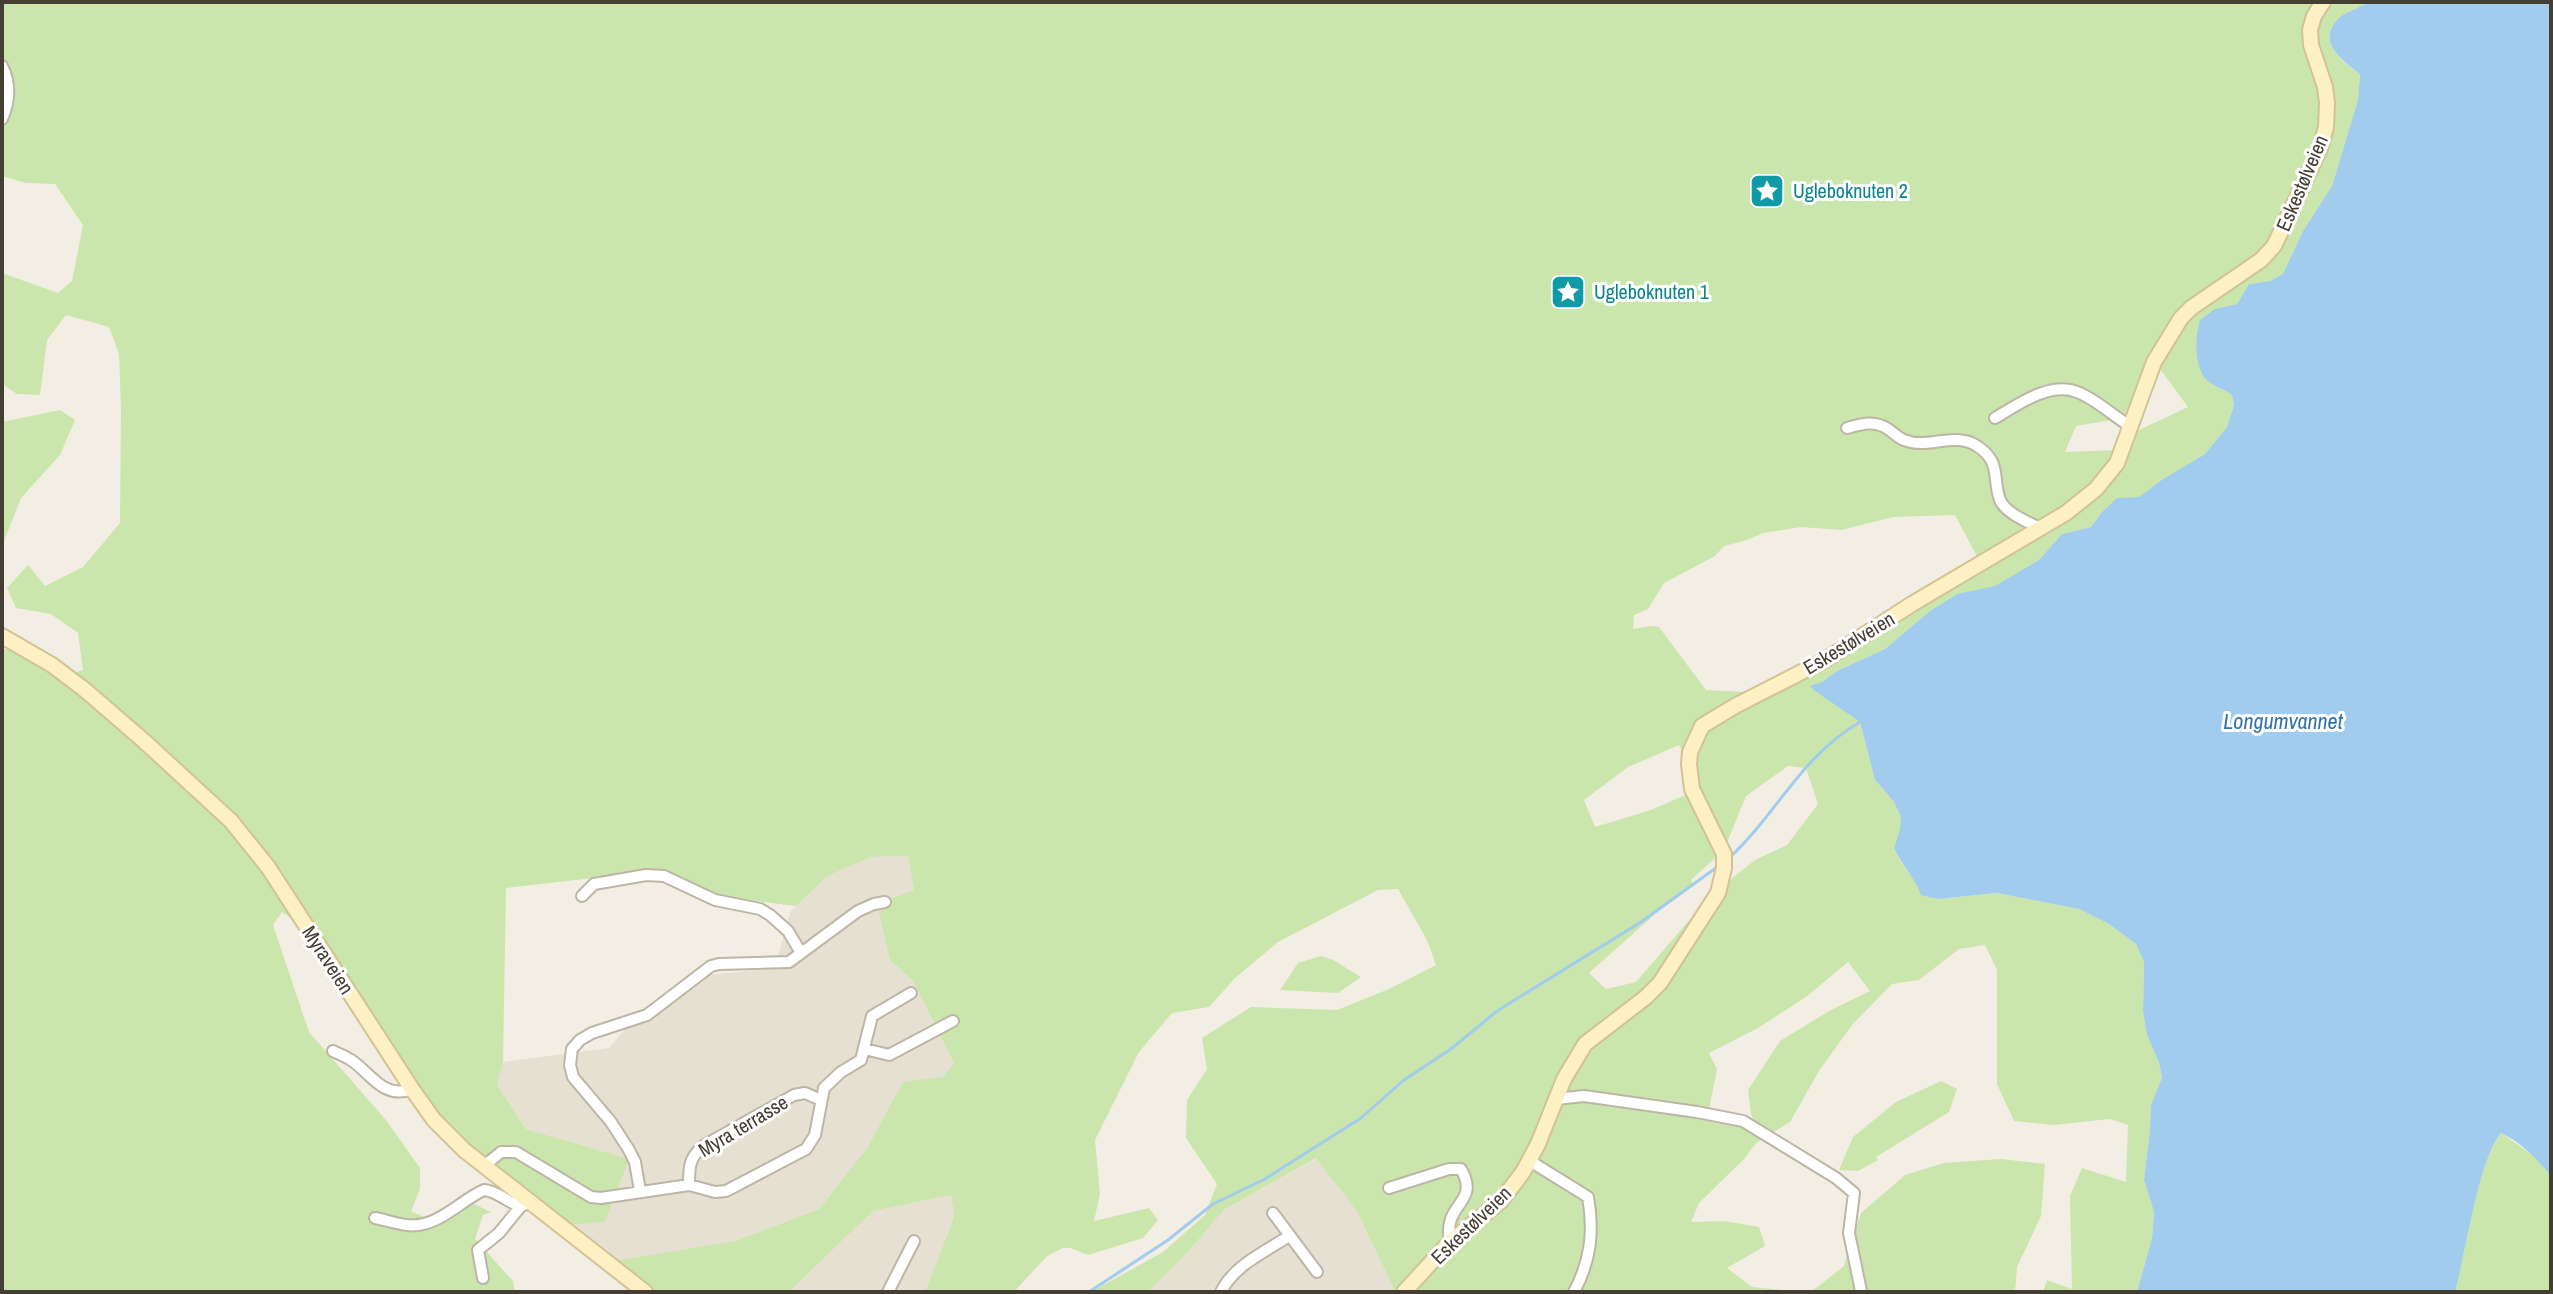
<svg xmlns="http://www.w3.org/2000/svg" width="2553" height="1294" font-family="'Archivo Narrow',sans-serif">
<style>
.residential{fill:#e6e0d2}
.green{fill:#cae6ad;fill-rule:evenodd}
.water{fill:#a1ccee}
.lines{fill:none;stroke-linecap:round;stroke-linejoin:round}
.stream{stroke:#a1ccee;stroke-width:3}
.street-casing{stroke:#bdb6a7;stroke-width:14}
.secondary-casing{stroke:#d1c395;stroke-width:18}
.street{stroke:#fff;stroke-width:10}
.secondary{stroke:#fdf1c3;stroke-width:14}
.labels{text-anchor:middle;stroke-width:6;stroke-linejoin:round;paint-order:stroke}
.street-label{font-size:20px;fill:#443e34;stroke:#fff}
.culture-label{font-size:20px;fill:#0d838f;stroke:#fff;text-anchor:start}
.water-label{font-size:22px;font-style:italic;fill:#3174ac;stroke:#fff}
</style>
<rect width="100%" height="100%" fill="#f2eee4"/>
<path class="residential" d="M909 856 914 890 889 899 887 939 890 960 914 982 954 1062 944 1077 903 1083 867 1148 819 1209 735 1241 613 1261 569 1225 629 1159 526 1129 497 1085 503 1062 609 1048 626 1028 674 999 699 976 775 968 790 912 826 876 871 857Z
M1317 1158 1358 1213 1395 1292H1148L1185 1255 1224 1210Z
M951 1195 954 1217 925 1292H789L873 1211Z"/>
<path class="green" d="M2 2H2369C2361 7 2348 11 2340 17 2314 40 2341 61 2360 74L2358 100 2332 186 2303 231 2283 274 2270 281 2249 284 2237 304 2215 309 2208 381 2232 395 2234 405 2227 427 2205 454 2163 479 2139 498 2117 499 2102 512 2091 527 2062 534 2039 560 1995 587 1957 594 1930 611 1885 649 1837 671 1822 682 1860 722 1875 780 1894 802 1901 817V830L1894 848C1903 871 1919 885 1938 899L1997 893 2079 909 2109 924 2136 944 2144 962 2143 1012 2147 1035 2159 1063 2162 1079 2151 1105 2150 1130 2144 1180 2154 1212 2152 1238 2137 1292H2043L2047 1280 2072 1289 2070 1196 2082 1168 2126 1182 2128 1125 2110 1119 2054 1125 2014 1121 1997 1084V970L1985 945 1959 949 1919 980 1892 984 1852 1025 1819 1071 1790 1122 1756 1143 1744 1159 1699 1203 1691 1222 1724 1221 1759 1227 1765 1246 1727 1268 1752 1287 1804 1292H1395L1358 1213 1316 1158 1224 1210 1185 1255 1148 1292H1091L1163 1252 1205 1215 1217 1184 1186 1138 1187 1100 1207 1069 1202 1038 1251 1007 1337 1010 1389 989 1436 965 1427 940 1398 889 1378 890 1278 942 1234 979 1209 1007 1172 1013 1139 1052 1095 1140 1100 1194 1094 1221 1149 1208 1158 1220 1143 1238 1088 1255 1070 1248H1063L1047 1256 1014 1292H925L954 1217 951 1195 873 1211 789 1292H655L613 1261 735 1241 819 1209 867 1148 903 1082 943 1077 954 1063 914 982 890 960 879 913 889 899 914 890 908 856 871 857 827 876 796 906 718 896 654 871 506 888 503 1062 497 1085 526 1129 629 1159 605 1222 569 1225 520 1202 434 1115 306 928 282 912 273 925 309 1032 386 1120 420 1168V1189L411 1211 428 1219 474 1204 491 1212 483 1215 475 1239 513 1281 515 1292H2V649L12 650 63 676 83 670 78 633 51 614 16 608 7 588 28 565 45 586 83 567 120 523 121 409 119 354 109 327 66 315 47 340 40 395 17 394 2 384V273L58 293 72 281 83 225 55 184 26 183 2 176ZM2160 369 2188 407 2124 437 2120 450 2065 452 2076 426 2135 416ZM1955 515 1982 566 1967 582 1941 592 1864 643 1764 693 1706 690 1659 627 1650 626 1633 629 1634 615 1648 609 1664 583 1715 556 1724 546 1747 540 1763 533 1801 527 1841 530 1894 517ZM1679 745 1689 761 1690 793 1651 810 1595 827 1584 800 1628 767ZM1788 766 1806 768 1818 804 1787 845 1755 860 1712 894 1636 982 1606 989 1589 973 1674 897 1694 885 1691 880 1724 850 1746 796ZM1848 962 1870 991 1829 1011 1780 1041 1748 1090 1751 1113 1755 1127 1747 1128 1708 1114 1717 1069 1709 1053 1758 1028 1806 997Z
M60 410 75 420 60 455 21 498 2 546V422Z
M1321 956 1333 960 1361 977 1338 993 1280 990 1298 963Z
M1941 1081 1957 1089 1949 1112 1876 1157 1878 1160 1858 1171 1839 1170 1853 1137 1896 1102Z
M2501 1133 2534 1156 2551 1176V1292H2455C2465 1255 2478 1159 2501 1133Z
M2001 1159 2045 1164 2041 1216 2017 1267 2015 1292H1811L1844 1266 1861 1213 1905 1175 1944 1163Z"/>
<path class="water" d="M2369 2H2551V1176C2537 1159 2522 1143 2501 1133 2479 1157 2465 1256 2455 1292H2137L2152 1238 2154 1212 2144 1180 2150 1130 2151 1105 2162 1078 2159 1063 2147 1035 2143 1012 2144 962 2136 944 2109 924 2079 909 1997 893 1938 899 1921 895C1915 877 1901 865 1894 848L1900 830 1901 817 1894 802 1875 780 1860 722 1815 691 1810 686 1822 682 1837 671 1885 649 1930 611 1957 594 1995 586 2039 560 2062 534 2091 527 2102 512 2117 498 2139 497 2163 479 2205 454 2227 427 2234 405 2232 395C2225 390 2216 387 2209 382 2193 369 2195 337 2200 320L2215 309 2237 304 2249 284 2270 281 2283 274 2303 231 2332 186 2358 100 2360 74C2342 60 2314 41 2340 17 2348 11 2361 7 2369 2Z"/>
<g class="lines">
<path class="stream" d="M1729 858C1778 813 1800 757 1860 722
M1089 1292 1168 1240 1213 1204 1265 1179 1361 1118 1404 1080 1451 1049 1497 1011 1641 922 1720 865"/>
<g class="street-casing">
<path id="street" d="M2 66C11 84 10 101 2 119
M1995 418C2017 405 2050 381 2077 392 2096 399 2113 416 2130 426
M1847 428C1862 424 1874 420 1888 429 1893 432 1898 438 1904 440 1928 450 1954 431 1977 446 2002 462 1992 479 2000 500 2006 514 2029 522 2041 529
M582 896 594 884 646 875 664 876 715 900 760 909 770 915 788 931 801 953
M865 1049 889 1055 953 1021
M333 1051C339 1054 345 1056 351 1060 371 1073 383 1100 412 1089
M1556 1099 1584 1096 1697 1112 1743 1121 1836 1178 1854 1193 1849 1233 1861 1291
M821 1100 805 1093 794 1095 703 1146C689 1158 689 1167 689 1185L715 1192 726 1191 806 1149 815 1135 824 1088 841 1072 861 1060 872 1016 911 993
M1530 1161 1588 1197C1594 1231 1591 1260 1574 1292
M484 1166 501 1152H516L591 1197 601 1198 689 1185
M1389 1188 1449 1169H1461C1481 1204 1442 1202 1450 1242
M640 1191 635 1162 629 1150 611 1122 573 1077 570 1065 572 1049 580 1040 592 1033 647 1015 711 966 719 964 789 962 858 911 874 904 885 902
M1273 1213 1317 1272
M375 1218C386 1220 397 1224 407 1225 437 1229 459 1201 484 1190 498 1191 507 1203 521 1206
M483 1278 478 1250 499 1233 521 1206 524 1205
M888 1292 914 1241
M1221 1292C1234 1265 1265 1252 1289 1236"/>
</g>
<g class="secondary-casing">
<path id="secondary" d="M2 636 52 665 85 690 144 741 231 821 268 867 412 1089 434 1120 464 1150 645 1292
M1404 1292 1450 1242 1501 1201 1523 1172 1538 1144 1564 1079 1585 1044 1646 997 1660 983 1718 893 1724 868V854L1692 789 1689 764 1690 752 1702 726 1735 706 1825 660 1912 604 2066 513 2096 489 2117 463 2154 362 2181 318 2191 308 2261 260 2274 246 2320 149 2326 127 2327 103 2325 87 2311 45 2310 30 2314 16 2323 2"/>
</g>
<use href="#street" class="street"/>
<use href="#secondary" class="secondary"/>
</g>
<defs>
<g id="sight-square" transform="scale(1.8)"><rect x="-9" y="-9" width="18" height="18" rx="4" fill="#0f9aa8" stroke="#fff"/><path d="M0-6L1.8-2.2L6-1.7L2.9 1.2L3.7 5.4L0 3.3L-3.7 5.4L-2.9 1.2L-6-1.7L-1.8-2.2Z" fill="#fff"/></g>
</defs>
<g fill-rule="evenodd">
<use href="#sight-square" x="1767" y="191"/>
<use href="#sight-square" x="1568" y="292"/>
</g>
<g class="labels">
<g class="street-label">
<text transform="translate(2302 183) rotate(-67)" y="7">Eskestølveien</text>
<text transform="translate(1849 643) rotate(-31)" y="7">Eskestølveien</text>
<text transform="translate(328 960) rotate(57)" y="7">Myraveien</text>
<text transform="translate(743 1126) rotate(-31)" y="7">Myra terrasse</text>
<text transform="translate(1471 1225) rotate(-44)" y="7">Eskestølveien</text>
</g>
<g class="culture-label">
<text x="1793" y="198">Ugleboknuten 2</text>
<text x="1594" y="299">Ugleboknuten 1</text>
</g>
<g class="water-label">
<text x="2283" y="729">Longumvannet</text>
</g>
</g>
<rect width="2553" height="1294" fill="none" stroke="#443e34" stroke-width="8"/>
</svg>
